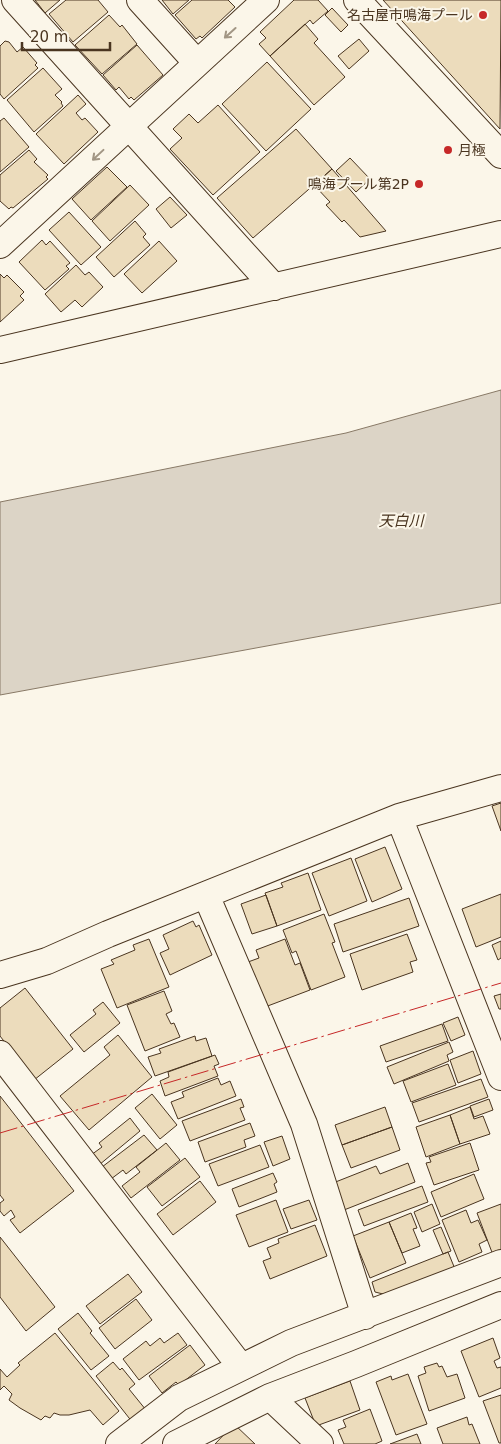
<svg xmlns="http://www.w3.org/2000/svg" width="501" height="1444" font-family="'DejaVu Sans','Noto Sans JP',sans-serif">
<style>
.water{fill:#dcd4c6;stroke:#887966}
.building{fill:#ecdcbc;stroke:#4a3520}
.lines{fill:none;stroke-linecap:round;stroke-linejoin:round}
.street-casing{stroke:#4a3520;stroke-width:28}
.street{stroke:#fbf6e9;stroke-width:26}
.power{stroke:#c62828;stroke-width:1;stroke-dasharray:18 4 2.5 4;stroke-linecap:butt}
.oneway{stroke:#a29684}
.poi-dot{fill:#c62828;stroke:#fbf6e9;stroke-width:2}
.labels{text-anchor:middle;stroke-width:4;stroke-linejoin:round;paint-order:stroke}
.poi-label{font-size:14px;fill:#4a3520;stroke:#fbf6e9;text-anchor:end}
.water-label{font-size:15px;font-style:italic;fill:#4a3520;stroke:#fbf6e9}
</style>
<rect width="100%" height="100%" fill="#fbf6e9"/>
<path class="water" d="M501 390V603L0 695V502L346 433Z"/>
<path class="building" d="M35 0H60L45 13Z
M66 0H98L108 12 73 42 49 14Z
M162 0H189L173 14Z
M192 0H228L235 7 202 38 200 36 196 39 175 15Z
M294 0H318L328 11 313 24 310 20 270 56 259 44 266 38 260 32Z
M383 0H501L500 129Z
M332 8 348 25 341 32 325 15Z
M109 15 120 27 122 25 137 44 102 74 75 45Z
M305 24 318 39 314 43 345 77 314 105 270 56Z
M359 39 369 51 349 69 338 56Z
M5 41 9 42 17 52 23 47 37 63 35 65 38 68 4 99 0 94V46Z
M137 45 163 75 134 100 131 97 129 99 119 87 116 90 103 75Z
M267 62 311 109 266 151 222 104Z
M43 68 62 89 55 95 62 102 61 103 63 106 34 132 7 100Z
M78 95 86 104 76 113 82 120 85 118 98 132 64 164 36 134Z
M218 105 260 152 213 195 170 149 182 138 173 129 189 114 198 123Z
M4 118 29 147 0 172V121Z
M296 129 332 169 253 238 217 198Z
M29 150 37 159 34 162 48 175 46 177 48 179 13 208 11 207 9 209 0 201V175Z
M350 158 370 179 356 192 336 171Z
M107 167 127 187 91 220 72 199Z
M332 169 386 231 360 237 344 220 342 222 326 205 330 202 314 185Z
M130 185 149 205 110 241 92 221Z
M170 197 187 215 171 228 156 209Z
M69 212 101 247 81 265 49 230Z
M135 221 146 234 143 237 150 245 114 277 96 257Z
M42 240 46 245 50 241 70 263 66 266 69 269 45 290 19 262Z
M159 241 177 261 142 293 124 274Z
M76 265 85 275 89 272 103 287 82 307 75 300 61 312 45 294Z
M0 274 4 278 7 275 24 292 20 296 24 300 0 322Z
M501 803V831L492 806Z
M385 847 402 889 372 902 355 859Z
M351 858 367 901 329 916 312 873Z
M308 873 321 910 277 926 265 893 283 887 281 883Z
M501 894V937L476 947 462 909Z
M266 895 277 926 252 934 241 904Z
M409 898 419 926 343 952 334 924Z
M324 914 335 942 332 943 345 977 311 990 296 951 292 953 283 930Z
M193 921 196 927 199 925 212 955 170 975 160 953 169 949 163 935Z
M407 934 417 960 410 962 413 972 362 990 350 954Z
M149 939 169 987 117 1008 101 969 114 964 111 960 135 950 133 945Z
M285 939 295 965 300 963 310 990 265 1007 248 962 259 958 256 950Z
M501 941V958L498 960 492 945Z
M25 988 73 1049 34 1080 0 1036V1008Z
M164 991 172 1011 166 1014 171 1024 174 1023 180 1037 145 1051 127 1005Z
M501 994V1009H499L494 996Z
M103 1002 120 1023 84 1052 70 1035 96 1014 93 1010Z
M458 1017 465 1035 451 1041 443 1023Z
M442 1024 448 1041 386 1062 380 1046Z
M118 1035 152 1077 89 1130 60 1096 110 1055 104 1047Z
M195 1036 196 1041 206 1038 212 1056 155 1076 148 1057 161 1053 159 1049Z
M449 1042 453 1052 447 1055 449 1061 394 1084 387 1067Z
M473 1051 481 1074 458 1083 450 1060Z
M215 1055 219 1064 214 1066 218 1076 165 1096 160 1081 169 1077 168 1072Z
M448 1064 456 1085 411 1102 403 1081Z
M218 1078 221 1085 230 1081 236 1096 178 1119 171 1102 184 1097 182 1092Z
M481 1079 488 1097 419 1122 412 1103Z
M152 1094 177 1125 160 1139 135 1108Z
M0 1096 74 1191 20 1233 10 1220 15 1217 11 1210 4 1216 0 1211V1203L4 1200 0 1195Z
M241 1099 244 1107 240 1108 245 1120 190 1141 182 1121Z
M489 1099 493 1110 474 1117 470 1106Z
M385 1107 392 1127 342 1145 335 1125Z
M470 1107 474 1119 483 1116 490 1134 460 1144 450 1115Z
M450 1115 460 1144 426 1157 416 1127Z
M130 1118 140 1131 99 1165 91 1155 102 1147 99 1143Z
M250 1123 255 1136 244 1140 246 1147 205 1162 198 1142Z
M392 1127 400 1150 351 1168 342 1145Z
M144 1135 157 1150 126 1174 123 1170 111 1179 102 1167Z
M282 1136 290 1159 273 1166 264 1142Z
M166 1143 180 1160 131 1198 122 1186 140 1172 136 1167Z
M470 1143 479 1170 434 1185 426 1163 431 1162 429 1157Z
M260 1145 269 1167 218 1186 209 1164Z
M185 1158 200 1177 162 1206 147 1187Z
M408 1163 415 1182 344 1210 333 1183 376 1166 380 1174Z
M273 1173 277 1182 274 1184 277 1192 239 1207 232 1189Z
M474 1174 484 1199 441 1217 431 1192Z
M200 1181 216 1202 173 1235 157 1214Z
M422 1186 428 1202 364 1226 358 1210Z
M276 1200 288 1232 249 1247 236 1215Z
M309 1200 317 1220 291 1229 283 1209Z
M432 1204 440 1224 422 1232 414 1212Z
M501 1204V1252L493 1255 477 1213Z
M466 1210 471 1223 478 1220 487 1240 479 1244 482 1252 459 1262 442 1220Z
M411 1213 417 1228 413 1229 420 1246 402 1253 389 1222Z
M389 1222 406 1263 370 1278 353 1236Z
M315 1225 327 1256 270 1279 263 1261 271 1258 267 1248 279 1243 278 1239Z
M441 1227 451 1251 443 1254 433 1230Z
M0 1237 55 1307 26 1331 0 1297Z
M448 1252 455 1269 387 1295 375 1292 372 1282Z
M128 1274 142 1292 100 1324 86 1306Z
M136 1299 152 1320 115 1349 99 1328Z
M78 1313 92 1331 90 1333 109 1356 91 1370 58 1329Z
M55 1333 119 1411 103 1425 90 1410 69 1415H60L54 1413 50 1418 45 1416 41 1420 20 1408 9 1400 12 1394 4 1386 0 1390V1369L7 1377 20 1365 18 1363Z
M178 1333 187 1345 139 1380 123 1359 146 1341 150 1346 160 1338 164 1343Z
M493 1338 500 1358 494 1361 497 1368 501 1367V1388L479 1397 461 1351Z
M190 1345 205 1365 179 1385 176 1382 162 1393 149 1376Z
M113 1362 120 1370 122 1368 135 1384 129 1389 146 1410 133 1423 96 1376Z
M437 1363 439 1367 442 1366 447 1377 457 1374 465 1398 429 1411 418 1376 426 1373 424 1367Z
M408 1374 427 1424 396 1435 376 1382 391 1376 392 1380Z
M350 1381 360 1410 316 1426 305 1398Z
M501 1395V1443H499L483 1401Z
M370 1409 382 1441 375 1444H344L338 1430 346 1427 343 1420Z
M467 1417 469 1425 472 1424 480 1444H443L437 1428Z
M234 1424 255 1444H215Z
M417 1434 421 1444H390Z"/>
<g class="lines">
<g class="street-casing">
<path id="street" d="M15 0 274 287
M140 0 197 63
M357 0 501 155
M0 245 266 0
M0 350 501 234
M399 817 501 1077
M206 895 304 1124 365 1316
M0 975 47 961 108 934 399 817 501 788
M0 1054 241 1367
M270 1397 320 1444
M119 1444 179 1398 291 1343 501 1263
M176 1444 270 1397 356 1364 501 1305"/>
</g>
<use href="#street" class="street"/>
<path class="power" d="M0 1133 501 983"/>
</g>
<defs><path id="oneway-shaft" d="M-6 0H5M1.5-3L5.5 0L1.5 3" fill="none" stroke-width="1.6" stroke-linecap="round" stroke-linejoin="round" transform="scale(1.25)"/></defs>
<g class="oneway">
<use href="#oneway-shaft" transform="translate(230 33) rotate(138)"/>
<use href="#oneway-shaft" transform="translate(98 155) rotate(137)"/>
</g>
<g class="poi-dot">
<circle cx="483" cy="15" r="5"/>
<circle cx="448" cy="150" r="5"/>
<circle cx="419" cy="184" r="5"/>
</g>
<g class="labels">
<g class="poi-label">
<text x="473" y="20">名古屋市鳴海プール</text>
<text x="458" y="155" text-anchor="start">月極</text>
<text x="409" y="189">鳴海プール第2P</text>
</g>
<g class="water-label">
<text x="401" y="526">天白川</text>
</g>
</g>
<path d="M22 42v8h88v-8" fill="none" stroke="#4a3520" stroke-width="2.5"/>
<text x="30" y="42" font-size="15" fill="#4a3520" stroke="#fbf6e9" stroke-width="4" paint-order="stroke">20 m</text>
</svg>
